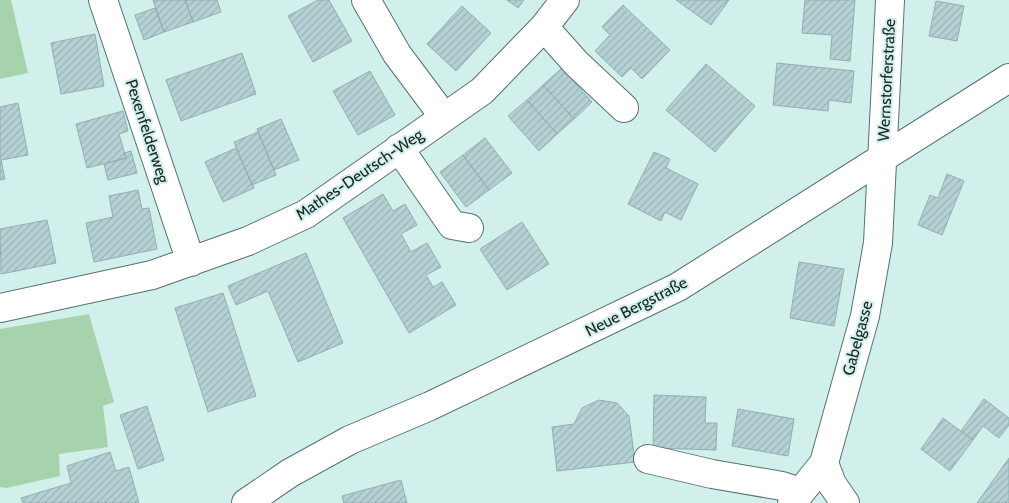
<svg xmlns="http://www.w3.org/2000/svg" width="1009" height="503" font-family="Cabin,sans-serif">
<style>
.grass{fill:#a6d3ac}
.building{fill:url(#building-hatch);stroke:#91aeb1}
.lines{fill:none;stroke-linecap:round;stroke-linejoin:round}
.minor-casing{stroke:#57726e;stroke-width:30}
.minor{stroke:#fff;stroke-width:28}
.labels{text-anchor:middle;stroke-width:4;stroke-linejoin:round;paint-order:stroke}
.street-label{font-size:16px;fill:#192423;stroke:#d1efeb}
</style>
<defs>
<pattern id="building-hatch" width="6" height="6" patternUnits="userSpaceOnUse" patternTransform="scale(1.25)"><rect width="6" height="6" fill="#b4d1d4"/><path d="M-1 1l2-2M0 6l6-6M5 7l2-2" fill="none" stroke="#9ab3b6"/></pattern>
</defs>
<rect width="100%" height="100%" fill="#d1efeb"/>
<path class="grass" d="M0 0H11L28 73 0 79Z
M89 314 114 402 103 406 108 447 59 454 60 476 6 488 0 487V329Z"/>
<path class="building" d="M153 0H185L193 22 164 32Z
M185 0H217L221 12 193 22Z
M318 0H329L352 41 313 62 288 16Z
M507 0H524L518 8Z
M676 0H729L711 25Z
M805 0H855L850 61 830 59 832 35 802 33Z
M936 1 964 6 957 41 929 36Z
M623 5 670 50 642 79 631 68 622 77 595 51 610 35 602 27Z
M462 6 491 33 456 71 427 44Z
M155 8 164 32 144 40 135 15Z
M95 34 104 86 61 94 51 43Z
M242 53 256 94 181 121 166 80Z
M777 63 854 71 851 103 829 100 828 111 773 105Z
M706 64 755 106 715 152 666 110Z
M562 68 592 102 574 119 543 85Z
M370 71 395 115 358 135 333 91Z
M543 85 574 119 557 134 527 100Z
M527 100 557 134 539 151 508 116Z
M18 103 28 155 1 160 5 179 0 180V107Z
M123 111 128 131 119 134 126 158 87 168 76 124Z
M281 119 299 160 274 170 257 129Z
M258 132 276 175 252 185 234 142Z
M485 138 512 173 489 190 463 155Z
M236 148 254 188 223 202 205 162Z
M131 151 137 173 108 180 104 164 126 158 124 153Z
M654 152 670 159 666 168 698 184 681 220 665 212 661 221 628 204Z
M463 155 489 190 466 207 440 172Z
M947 174 964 181 942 235 918 225 930 195 938 198Z
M138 190 142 209 149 208 157 249 94 262 86 223 113 217 109 196Z
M383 194 393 211 405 204 417 225 401 234 411 252 427 243 441 267 426 275 433 287 442 282 456 305 409 333 343 218Z
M47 220 56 263 1 274 0 229Z
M522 222 549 264 507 290 480 249Z
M306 253 343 343 298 362 268 291 236 305 228 286Z
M799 262 844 269 834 326 790 318Z
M223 293 256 396 208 412 175 308Z
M654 395 706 397 705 423H717L716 450 653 448Z
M984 399 1009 418V425L999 438 983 426 973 440 961 431Z
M599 400 617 403 629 416 635 462 557 471 552 427 574 424 582 408Z
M147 406 164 460 138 469 120 415Z
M738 409 794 419 788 456 732 446Z
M943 418 973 440 950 471 921 449Z
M110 452 116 471 129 467 139 503H23L21 498 71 483 67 466Z
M1009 458V503H977Z
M401 480 407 503H344L342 496Z"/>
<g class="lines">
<g class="minor-casing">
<path id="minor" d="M103 0 191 262
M366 0 397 54 444 117
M544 27 576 63 624 108
M399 148 452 225 469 228
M0 308 152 275 248 241 306 214 482 91 544 27 565 0
M648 459 712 474 782 486 800 492
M824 463 832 484 845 503
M246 503 290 473 350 440 430 406 678 287 1009 78
M792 503 824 463 865 316 878 243 890 0"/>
</g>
<use href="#minor" class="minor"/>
</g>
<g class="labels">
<g class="street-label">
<text transform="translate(886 80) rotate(-87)" y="6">Wernstorferstraße</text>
<text transform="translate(148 131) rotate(72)" y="6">Pexenfelderweg</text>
<text transform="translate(359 174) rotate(-34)" y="6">Mathes-Deutsch-Weg</text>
<text transform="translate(636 306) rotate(-27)" y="6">Neue Bergstraße</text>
<text transform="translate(857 338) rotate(-75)" y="6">Gabelgasse</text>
</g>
</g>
</svg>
